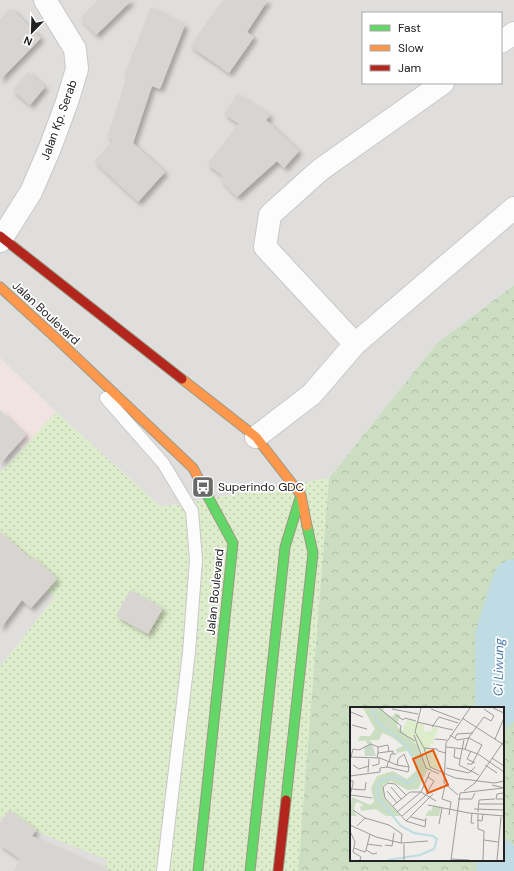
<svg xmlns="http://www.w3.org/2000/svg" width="514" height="871" font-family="'DM Sans',sans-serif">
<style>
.residential{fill:#dfdedc;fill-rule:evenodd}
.commercial{fill:#f1e3e1}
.grass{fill:url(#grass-dots)}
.forest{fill:url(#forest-crowns);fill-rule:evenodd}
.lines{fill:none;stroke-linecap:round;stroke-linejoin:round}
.river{stroke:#bfdbe3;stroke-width:43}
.building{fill:#d7d4d2;filter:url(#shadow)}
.lane-casing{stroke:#c9c8c7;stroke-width:14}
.street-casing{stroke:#c9c8c7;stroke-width:24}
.fast-casing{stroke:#999a82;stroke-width:11}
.slow-casing{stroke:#999a82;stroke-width:11}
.jam-casing{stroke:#999a82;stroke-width:11}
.lane{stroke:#fdfcfc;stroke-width:12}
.street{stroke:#fdfcfc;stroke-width:22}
.fast{stroke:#63d668;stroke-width:9}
.slow{stroke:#ff974d;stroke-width:9}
.jam{stroke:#b3261e;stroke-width:9}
.labels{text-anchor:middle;stroke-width:3.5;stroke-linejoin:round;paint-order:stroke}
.street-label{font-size:12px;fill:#222;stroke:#fff}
.poi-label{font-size:12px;fill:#222;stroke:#fff;text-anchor:start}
.water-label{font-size:13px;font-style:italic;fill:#4a7aab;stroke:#fff}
.inset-river{fill:none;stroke:#bfdbe3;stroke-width:2}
.inset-road{fill:none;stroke:#9e9c9b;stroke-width:1}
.view{fill:#e8590c;fill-opacity:0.15;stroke:#e8590c;stroke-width:2}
.inset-edge{fill:none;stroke:#222;stroke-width:2}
</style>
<defs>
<pattern id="grass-dots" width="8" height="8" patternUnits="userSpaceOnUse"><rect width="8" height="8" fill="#ddeccb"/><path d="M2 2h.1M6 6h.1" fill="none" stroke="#bdcaae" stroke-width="1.8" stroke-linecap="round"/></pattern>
<pattern id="forest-crowns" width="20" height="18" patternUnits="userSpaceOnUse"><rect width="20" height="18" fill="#cbdec1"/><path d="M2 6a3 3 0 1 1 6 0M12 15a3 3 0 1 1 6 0" fill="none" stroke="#aebea6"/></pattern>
<filter id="shadow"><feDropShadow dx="3.5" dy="3.5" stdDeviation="2" flood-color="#0004"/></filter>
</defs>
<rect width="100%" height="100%" fill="#f0eeeb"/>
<path class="residential" d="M0 0H514V285L437 343 329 478 161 507 56 412 0 358ZM363 13H501V83H363Z
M0 428 22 449 0 473Z
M0 553 55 597 0 667Z
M0 817 109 860 103 871H0Z"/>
<path class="commercial" d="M0 358 56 412 22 449 0 428Z"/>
<path class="grass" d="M56 412 161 507 329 478 298 871H103L108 860 0 817V667L55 597 0 553V473Z"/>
<path class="forest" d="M514 285V856L513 871H298L329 478 437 343ZM351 708H503V860H351Z"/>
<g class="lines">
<path class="river" d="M497 708V635L514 581
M498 860V871"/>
</g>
<path class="building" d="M98 0H132L96 35 80 18Z
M223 0H268L247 32 254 37 229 73 190 46Z
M151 7 185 25 160 89 152 86 133 143 165 172 138 202 94 161 113 140 107 138 127 76 124 75Z
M11 8 41 38 0 80V19Z
M28 72 45 87 30 105 12 90Z
M237 94 270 115 266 120 299 151 284 168 277 161 237 197 220 179 223 176 207 164 239 124 224 114Z
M0 410 26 435 0 464Z
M0 532 31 559 33 557 57 579 31 608 22 600 0 629Z
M130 590 163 608 148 634 116 616Z
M9 810 36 830 32 836 110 871H14L20 859 0 845V823Z"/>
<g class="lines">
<g class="lane-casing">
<path id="lane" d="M106 398 163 463 192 511 196 560 189 652 163 871"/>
</g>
<g class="street-casing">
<path id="street" d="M501 42 514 33
M0 241 31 192 50 148 67 102 77 69 75 49 45 0
M355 344 265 247 270 215 320 170 443 83
M256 437 312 394 355 344 514 208"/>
</g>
<g class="fast-casing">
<path id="fast" d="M286 800 313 553 307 526
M198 871 233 543 206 493
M250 871 285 547 300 498"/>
</g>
<g class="slow-casing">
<path id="slow" d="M0 287 58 340 193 468 206 493
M182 379 256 437 301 495 307 526"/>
</g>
<g class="jam-casing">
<path id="jam" d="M0 236 182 379
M278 871 286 800"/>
</g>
<use href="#lane" class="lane"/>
<use href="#street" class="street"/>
<use href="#fast" class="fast"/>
<use href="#slow" class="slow"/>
<use href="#jam" class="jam"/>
</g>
<defs>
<g id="bus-square" transform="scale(1.15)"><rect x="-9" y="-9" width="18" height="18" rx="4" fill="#6a6968" stroke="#fff"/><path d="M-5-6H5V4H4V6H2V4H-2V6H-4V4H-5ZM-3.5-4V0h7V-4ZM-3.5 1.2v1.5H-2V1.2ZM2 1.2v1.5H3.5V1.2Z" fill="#fff"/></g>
</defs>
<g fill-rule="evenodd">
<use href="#bus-square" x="203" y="487"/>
</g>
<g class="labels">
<g class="street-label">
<text transform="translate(59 120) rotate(-70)" y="4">Jalan Kp. Serab</text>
<text transform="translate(46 313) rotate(43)" y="4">Jalan Boulevard</text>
<text transform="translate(215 592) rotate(-84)" y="4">Jalan Boulevard</text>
</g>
<g class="poi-label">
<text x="218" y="491">Superindo GDC</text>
</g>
<g class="water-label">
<text transform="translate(498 667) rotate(-89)" y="5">Ci Liwung</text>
</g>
</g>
<g transform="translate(350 707)">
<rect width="154" height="154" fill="#f0eeeb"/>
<path d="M58 12 74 17V25L81 24 83 20 88 21 83 37H80L79 45 88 46 86 55 91 57 89 62 83 61 77 64 69 40 52 24Z" fill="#ddeccb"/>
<path d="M13 1H34L33 5 42 10 45 6 50 8 47 19 69 40 77 64 68 82 57 83 41 74 33 78 35 92 51 109H36L26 102 11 104 10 100 13 98 8 95 5 97 4 104 7 109H0L2 90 20 98 24 95 21 81 27 69 43 64 57 72 66 64 63 51 57 44 47 46 46 42 53 39 42 30 32 26 29 33 8 34 10 29H20L25 22ZM83 99 91 100 89 109H75L79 103 81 104Z" fill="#cbdec1"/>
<path d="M15 33 21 34 26 49H15L14 39 18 38Z" fill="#cadbca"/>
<path class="inset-river" d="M22 1 28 16 56 38 68 61V68L59 77 46 70 33 72 28 77V91L51 119 64 126 83 129 87 132 84 142 70 148 38 153"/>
<path class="inset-road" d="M29 1 51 19 50 25 65 34M71 1 65 25 74 41 80 60 105 71 144 76 154 74M143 1 154 6M42 2 68 7M81 2 110 13M1 5 13 10M46 8 53 13 55 11 66 14M112 11 154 38M67 15 103 23M2 18 17 22M82 20 89 10 108 16M64 28 76 61 89 67M100 28 107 33 119 31 132 38 122 57H117M105 31 107 27 123 26M85 32 97 33M145 32 154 11M114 33 109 58 129 68M28 40 38 38 39 45M96 40 114 42 128 47 154 65M74 41 87 42 88 44 96 46M105 42 104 50 110 52M115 42 119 30 134 10 141 14 144 9 134 2M121 44 117 52 125 56M0 50 30 51 47 58M1 50 3 42 9 43 21 37 28 40V46M27 51 28 46 43 44V47M142 51 154 59M38 55 37 60 58 65 59 60 47 58 48 52 54 47 59 60M39 55 41 47H46M3 58 9 62 19 59M135 58 147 66M22 59 29 57V51M96 61 119 66 125 60M18 65 19 52M0 69 30 65V61L37 60M0 74H3V77L0 88M95 78 92 92 101 95 99 108M142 78 154 81M41 80 51 92M2 82 15 83 16 75M37 84 47 96M114 84 125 76 154 34M154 86 147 87 146 92H154M1 88 22 91M56 88 45 77 38 76 33 80 35 91 56 114 75 120 76 111M108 88 94 76 96 36 120 1M108 92H122L125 86M129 97H154M78 98 119 106 154 109M43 99 60 85H71L80 65M124 102 153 103M3 103 15 111M47 105 71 85 86 94M128 105 129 93 145 92M122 106 121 116H124M128 107V122L134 124 133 153M52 109 75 89 84 74 78 70M61 110 76 114M127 113 132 114 133 107M56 114 83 87M89 117 92 101M0 118 26 130 51 136 52 127 39 118 15 111 7 119M0 124 5 135 3 145 11 150 10 153M134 133 148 135M51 136 78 134M17 137 32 139M35 138 42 139 44 126M4 141 15 145 16 143M16 143 20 127M16 143 23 147 27 146M101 152 119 153M54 153V137M101 153 110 86 153 81M147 153 151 110"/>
<path class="view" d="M83 43 98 78 78 86 63 52Z"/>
<rect width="154" height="154" class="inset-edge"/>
</g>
<rect x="362" y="12" width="140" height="72" fill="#ffffff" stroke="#a7a7a7"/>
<rect x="370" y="25" width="20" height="6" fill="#63d668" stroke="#a7a7a7"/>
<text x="398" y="32" font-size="12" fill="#222222">Fast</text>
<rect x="370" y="45" width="20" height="6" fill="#ff974d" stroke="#a7a7a7"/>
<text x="398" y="52" font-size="12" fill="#222222">Slow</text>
<rect x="370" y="65" width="20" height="6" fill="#b3261e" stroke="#a7a7a7"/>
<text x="398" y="72" font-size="12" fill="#222222">Jam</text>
<g transform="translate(32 32) rotate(203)" stroke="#ffffff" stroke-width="3" paint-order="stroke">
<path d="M0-3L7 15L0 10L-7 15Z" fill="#222222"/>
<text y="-6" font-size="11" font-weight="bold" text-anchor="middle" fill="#222222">N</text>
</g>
</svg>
